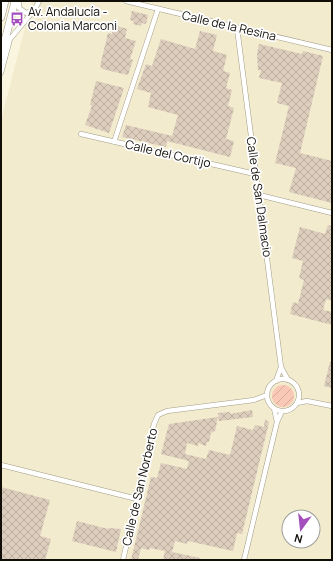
<svg xmlns="http://www.w3.org/2000/svg" width="333" height="561" font-family="Manrope,sans-serif">
<style>
.built{fill:#f2ebce;fill-rule:evenodd}
.garden{fill:url(#garden-furrows)}
.building{fill:url(#building-cross-hatch)}
.lines{fill:none;stroke-linecap:round;stroke-linejoin:round}
.street-casing{stroke:#a19c88;stroke-width:5.5}
.primary-casing{stroke:#a19c88;stroke-width:8}
.street{stroke:#fff;stroke-width:4.5}
.primary{stroke:#fff;stroke-width:7}
.labels{text-anchor:middle;stroke-width:3.5;stroke-linejoin:round;paint-order:stroke}
.poi-label{font-size:12px;fill:#100e07;stroke:#fff;text-anchor:start}
.street-label{font-size:12px;fill:#100e07;stroke:#fff}
</style>
<defs>
<pattern id="garden-furrows" width="10" height="10" patternUnits="userSpaceOnUse"><rect width="10" height="10" fill="#fac8b6"/><path d="M-1 1l2-2M0 10L10 0M9 11l2-2" fill="none" stroke="#d5ab9b"/></pattern>
<pattern id="building-cross-hatch" width="8" height="8" patternUnits="userSpaceOnUse"><rect width="8" height="8" fill="#ddcdbc"/><path d="M0 0l8 8M0 8l8-8" fill="none" stroke="#bdafa0"/></pattern>
</defs>
<rect width="100%" height="100%" fill="#faf5df"/>
<path class="built" d="M32 1H332V560H1V120ZM289 517H313V541H289Z"/>
<path class="garden" d="M272 396a11 11 0 1 1 22 0a11 11 0 1 1-22 0Z"/>
<path class="building" d="M132 11 148 15 146 24 142 23 141 26 133 24 134 21 130 20Z
M114 25 127 29 125 38 136 41 130 59 133 60 128 75 102 69 100 66 108 33 112 34Z
M200 31 217 35 213 51 227 55 223 71 230 73 226 88 232 90 228 106 234 108 226 139 234 141 230 157 167 141 166 147 122 137 126 125 172 136 178 115 148 107 151 93 137 89 146 64 152 66 161 39 195 49Z
M259 44 302 54 303 51 323 56 300 153 332 161V203L289 192 296 168 275 163 289 106 277 103 282 83 259 78 261 70H258L257 54Z
M96 81 124 88 109 133 85 125 92 106 90 105Z
M328 225 332 226V301L326 299 323 310 332 312V325L290 314 293 302 298 304 304 280 299 278 303 261 292 258 300 227 325 234Z
M330 362H332V388L324 386Z
M252 410 253 417 219 421 218 413 230 412V414Z
M218 417 215 431 211 433 209 442H207L206 446 198 443V446L187 443 185 454 206 459 209 450 230 455 237 426 253 430 255 425 264 427 265 419 269 422 242 534 237 533 233 551 188 541 187 544 175 541 172 552 200 558V560H163L165 551 150 548 149 550 141 548 138 560H131L151 477 157 478 161 463 187 469 189 461 161 454 169 424Z
M1 487 50 500 40 536 51 539 45 560H1Z
M77 521 108 529 109 528 121 529 116 552 72 541Z"/>
<g class="lines">
<g class="street-casing">
<path id="street" d="M19 1V8L26 13 33 11
M126 1 332 50
M237 28 281 367 288 380
M1 73 10 39 35 9 39 1
M81 134 255 174
M114 142 158 9
M259 195 332 213
M267 395a16 16 0 1 1 32 0a16 16 0 1 1-32 0Z
M276 381 281 367
M297 403 307 401 332 406
M274 408 277 422
M1 465 137 499
M123 560 154 424 158 415 167 411 254 400 267 395
M244 560 277 422 282 411"/>
</g>
<g class="primary-casing">
<path id="primary" d="M1 17 5 1
M1 56 15 1"/>
</g>
<use href="#street" class="street"/>
<use href="#primary" class="primary"/>
</g>
<defs>
<g id="bus-bare" transform="scale(1.08)"><path d="M-5-6H5V4H4V6H2V4H-2V6H-4V4H-5ZM-3.5-4V0h7V-4ZM-3.5 1.2v1.5H-2V1.2ZM2 1.2v1.5H3.5V1.2Z" fill="#a34ebc" stroke="#fff" stroke-width="2.5" paint-order="stroke"/></g>
</defs>
<g fill-rule="evenodd">
<use href="#bus-bare" x="17" y="19"/>
</g>
<g class="labels">
<g class="poi-label">
<text x="28" y="16">Av. Andalucía -<tspan x="28" dy="14">Colonia Marconi</tspan></text>
</g>
<g class="street-label">
<text transform="translate(229 26) rotate(13)" y="4">Calle de la Resina</text>
<text transform="translate(168 154) rotate(13)" y="4">Calle del Cortijo</text>
<text transform="translate(259 197) rotate(82)" y="4">Calle de San Dalmacio</text>
<text transform="translate(140 487) rotate(-77)" y="4">Calle de San Norberto</text>
</g>
</g>
<rect width="333" height="561" fill="none" stroke="#100e07" stroke-width="4"/>
<g transform="translate(301 529) rotate(195)"><circle r="19" fill="#ffffff" stroke="#9f9f9c"/>
<path d="M0-3L7 15L0 10L-7 15Z" fill="#a34ebc"/>
<text y="-6" font-size="11" font-weight="bold" text-anchor="middle" fill="#100e07">N</text>
</g>
</svg>
